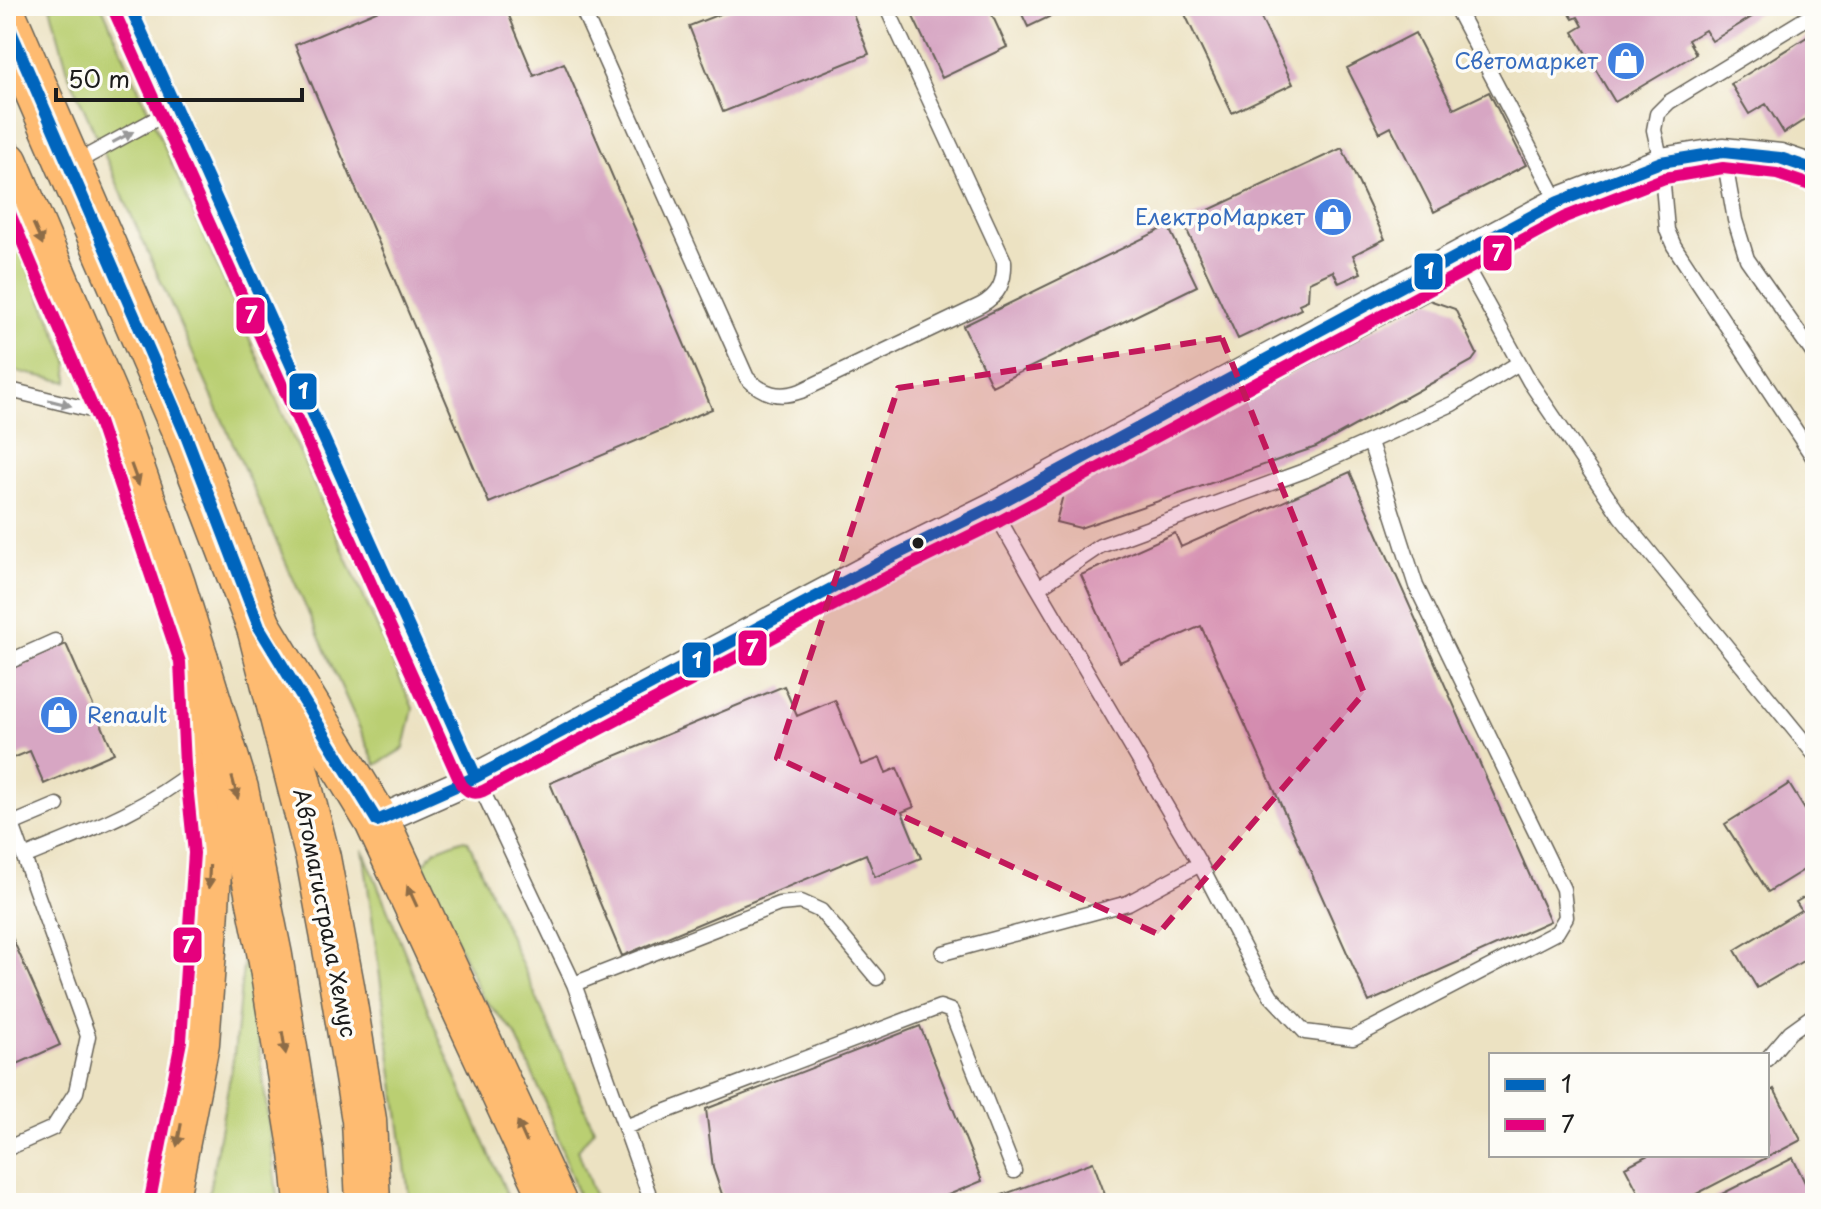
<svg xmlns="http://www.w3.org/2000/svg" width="1821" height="1209" font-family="'Playpen Sans',sans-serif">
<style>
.green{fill:#bacf72;stroke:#6b7647;stroke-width:2}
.building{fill:#d7a6c3}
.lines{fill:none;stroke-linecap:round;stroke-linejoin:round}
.service-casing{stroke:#656156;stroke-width:17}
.minor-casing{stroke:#656156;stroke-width:31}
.primary-casing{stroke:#656156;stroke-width:47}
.motorway-casing{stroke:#656156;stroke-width:47}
.service{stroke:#fff;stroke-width:14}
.minor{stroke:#fff;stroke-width:28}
.primary{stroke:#febb71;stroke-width:44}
.motorway{stroke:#febb71;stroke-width:44}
.bus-1-casing{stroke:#fdfcf7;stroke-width:18}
.bus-2-casing{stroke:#fdfcf7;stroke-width:18}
.bus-1{stroke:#0065bd;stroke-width:12}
.bus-2{stroke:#e5007d;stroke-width:12}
.oneway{fill:#999}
.oneway2{fill:#8d6c46}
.marked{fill:#c2185b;fill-opacity:0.2;stroke:#c2185b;stroke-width:6;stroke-dasharray:16 10;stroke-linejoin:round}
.bus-dot{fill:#1c1c1c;stroke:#fdfcf7;stroke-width:3}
.labels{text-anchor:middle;stroke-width:7;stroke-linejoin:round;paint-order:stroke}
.shop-label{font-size:22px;fill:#366cbe;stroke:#fdfcf7;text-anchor:end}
.street-label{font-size:22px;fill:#1c1c1c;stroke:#fdfcf7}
.line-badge{stroke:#fdfcf7;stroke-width:3}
.badge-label{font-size:22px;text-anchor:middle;font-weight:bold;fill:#fff}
</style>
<rect width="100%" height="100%" fill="#fdfcf7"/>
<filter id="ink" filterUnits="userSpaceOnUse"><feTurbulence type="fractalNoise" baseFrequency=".0125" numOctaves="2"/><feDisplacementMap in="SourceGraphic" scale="16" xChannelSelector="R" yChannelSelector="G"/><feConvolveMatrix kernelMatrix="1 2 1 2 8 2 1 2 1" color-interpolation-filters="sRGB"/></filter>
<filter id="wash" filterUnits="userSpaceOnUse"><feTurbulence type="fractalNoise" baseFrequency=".006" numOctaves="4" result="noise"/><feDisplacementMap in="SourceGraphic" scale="32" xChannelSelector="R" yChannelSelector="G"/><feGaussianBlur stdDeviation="1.8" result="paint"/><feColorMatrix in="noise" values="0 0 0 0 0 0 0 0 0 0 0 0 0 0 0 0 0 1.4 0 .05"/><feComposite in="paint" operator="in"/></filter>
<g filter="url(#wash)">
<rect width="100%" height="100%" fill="#ece2c2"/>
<path class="green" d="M50 6H102L413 708 404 748 376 765 69 75Z
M6 216 68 360V382L6 369Z
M461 840 468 841 594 1129 578 1150 597 1203H581L545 1102 515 1033 482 997 422 866 435 850Z
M363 849 450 1064 511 1203H410Z
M246 937 278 1203H207L234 1054Z"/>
<g id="blocks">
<path class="building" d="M388 6H505L534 76 564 63 712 409 489 503 295 45Z
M740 6H850L869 54 723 112 689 26Z
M908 6H988L1007 47 942 78Z
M1018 6H1072L1028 27Z
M1181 6H1255L1293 84 1232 113Z
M1565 6H1770L1712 41 1705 30 1688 40 1696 54 1615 102 1573 32 1583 26 1578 17 1573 19Z
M1815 32V113L1784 133 1766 104 1749 114 1731 84Z
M1415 33 1454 109 1489 92 1526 165 1434 212 1391 127 1380 133 1347 68Z
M1342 148 1385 239 1353 255 1361 273 1339 283 1333 271 1309 282 1308 300 1299 304 1301 309 1238 339 1183 222Z
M1168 226 1197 286 992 386 963 326Z
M1429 300 1455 309 1477 354 1472 361 1316 447 1080 528 1056 522 1063 495Z
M1350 472 1550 921 1369 1002 1201 626 1120 662 1081 575 1175 533 1181 547Z
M66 644 114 753 44 784 30 751 6 761V671Z
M784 686 797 716 835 700 862 765 880 758 886 773 897 768 914 807 902 812 921 858 875 877 866 854 622 956 550 783Z
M1789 784 1815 826V863L1768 892 1725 824Z
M1815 891V954L1757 988 1735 950 1801 910 1796 902Z
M6 924 60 1045 6 1069Z
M920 1026 982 1181 929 1203H725L713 1168 706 1109Z
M1774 1089 1801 1140 1679 1203H1644L1625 1167 1648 1155H1767V1093Z
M1793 1158 1815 1203H1704Z
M1093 1162 1108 1203H980Z"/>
</g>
</g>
<g filter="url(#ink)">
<use href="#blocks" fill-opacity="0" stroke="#656156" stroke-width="2"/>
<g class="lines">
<g class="service-casing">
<path id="service" d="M130 6 476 777 574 984 652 1203
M581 6 747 378C763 394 779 399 801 391L981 305C999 295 1005 282 1004 261L886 6
M1455 6 1558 202
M1815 13 1669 102 1657 114 1654 130 1661 162 1667 230 1674 246 1815 460
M1723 152 1735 220 1747 259 1815 356
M73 164 176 108
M1460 256 1530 382 1621 517 1815 755
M6 389 103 413
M992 507 1038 588 1100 546 1304 471 1452 404 1519 363
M1038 588 1200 864 1254 968 1271 996 1305 1032 1353 1038 1557 932 1566 917 1563 889 1416 586 1370 442
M6 663 55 641
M24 857C84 832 144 811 195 769
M943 953 1128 903 1200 864
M574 984 779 904 801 902 821 911 877 978
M1767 1059 1790 1032 1815 1014
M625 1127 940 1007 951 1011 1014 1171
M6 1149 53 1128 76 1092 88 1036 12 824 57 805"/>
</g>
<g class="minor-casing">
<path id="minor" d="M377 821 476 777 895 555 992 507 1558 202 1661 162 1723 152 1780 158 1815 170"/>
</g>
<g class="primary-casing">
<path id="primary" d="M6 20 185 433 259 627 377 821 554 1203
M6 163 114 416 173 585 196 659 201 764 210 853 206 925 197 1043 166 1203"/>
</g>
<g class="motorway-casing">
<path id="motorway" d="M259 627 318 858 342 986 364 1120 368 1203
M196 659 236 789 270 956 302 1153 307 1203"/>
</g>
<use href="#service" class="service"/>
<use href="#minor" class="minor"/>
<use href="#primary" class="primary"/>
<use href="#motorway" class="motorway"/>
<g class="bus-1-casing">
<path id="bus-1" d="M130 6 476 777
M6 20 185 433 259 627 377 821 476 777 895 555 992 507 1558 202 1661 162 1723 152 1780 158 1815 170"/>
</g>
<g class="bus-2-casing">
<path id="bus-2" d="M115 13 461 784C467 792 474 795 483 791L902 569 1000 521 1565 217 1665 178 1723 168 1777 174 1810 185
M6 204 99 422 180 662 185 765 194 853 181 1041 150 1200"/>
</g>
<use href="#bus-1" class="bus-1"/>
<use href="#bus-2" class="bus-2"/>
</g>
<defs><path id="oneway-solid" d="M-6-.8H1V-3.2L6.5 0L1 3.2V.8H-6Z" transform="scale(2)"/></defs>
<g class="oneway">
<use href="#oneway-solid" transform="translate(123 137) rotate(-28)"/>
<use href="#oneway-solid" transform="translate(60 403) rotate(14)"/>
</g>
<g class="oneway2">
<use href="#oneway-solid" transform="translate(38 234) rotate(66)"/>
<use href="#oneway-solid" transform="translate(135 475) rotate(70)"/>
<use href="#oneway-solid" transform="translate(235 788) rotate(75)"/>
<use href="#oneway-solid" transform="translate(209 877) rotate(93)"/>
<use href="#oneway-solid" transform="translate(412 896) rotate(-115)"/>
<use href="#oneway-solid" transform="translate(284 1043) rotate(81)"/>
<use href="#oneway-solid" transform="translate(522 1132) rotate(-114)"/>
<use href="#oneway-solid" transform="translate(179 1135) rotate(101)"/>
</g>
</g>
<path class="marked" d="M1222 338 1364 693 1158 934 777 758 898 388Z"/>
<defs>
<g id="shop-disc" transform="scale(2)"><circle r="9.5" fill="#3f7fe0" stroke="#fdfcf7"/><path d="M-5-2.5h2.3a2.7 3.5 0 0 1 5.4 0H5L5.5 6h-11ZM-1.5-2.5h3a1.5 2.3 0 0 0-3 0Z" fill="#fff"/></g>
</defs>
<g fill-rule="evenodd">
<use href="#shop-disc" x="1626" y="61"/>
<use href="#shop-disc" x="1333" y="217"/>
<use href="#shop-disc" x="59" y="715"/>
</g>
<circle class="bus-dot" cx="918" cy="543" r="7"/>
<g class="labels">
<g class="shop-label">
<text x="1598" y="69">Светомаркет</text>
<text x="1305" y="225">ЕлектроМаркет</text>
<text x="87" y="723" text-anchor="start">Renault</text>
</g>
<g class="street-label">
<text transform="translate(325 913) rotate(79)" y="8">Автомагистрала Хемус</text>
</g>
</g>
<g class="line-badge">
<rect x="1482" y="234" width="31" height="38" rx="8" fill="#e5007d"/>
<rect x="1413" y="252" width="31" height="39" rx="8" fill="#0065bd"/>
<rect x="235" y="296" width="31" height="39" rx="8" fill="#e5007d"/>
<rect x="288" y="372" width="30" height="39" rx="8" fill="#0065bd"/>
<rect x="737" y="629" width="31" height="38" rx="8" fill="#e5007d"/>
<rect x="681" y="641" width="31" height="38" rx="8" fill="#0065bd"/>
<rect x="172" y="926" width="31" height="38" rx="8" fill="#e5007d"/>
</g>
<g class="badge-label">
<text x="1498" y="261">7</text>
<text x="1429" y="279">1</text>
<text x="251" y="323">7</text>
<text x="303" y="399">1</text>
<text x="752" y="656">7</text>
<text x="697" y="668">1</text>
<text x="188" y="953">7</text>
</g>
<rect width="1821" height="1209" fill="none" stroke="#fdfcf7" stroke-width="32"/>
<rect x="1489" y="1053" width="280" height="104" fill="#fdfcf7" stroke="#a3a29f" stroke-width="2"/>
<rect x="1505" y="1079" width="40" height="12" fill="#0065bd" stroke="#a3a29f" stroke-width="2"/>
<text x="1561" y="1093" font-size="24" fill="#1c1c1c">1</text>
<rect x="1505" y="1119" width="40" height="12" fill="#e5007d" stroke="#a3a29f" stroke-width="2"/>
<text x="1561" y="1133" font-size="24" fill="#1c1c1c">7</text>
<path d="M56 88v12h246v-12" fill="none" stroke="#1c1c1c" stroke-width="4"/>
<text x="68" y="88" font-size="24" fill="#1c1c1c" stroke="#fdfcf7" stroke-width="6" paint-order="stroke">50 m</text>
</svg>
